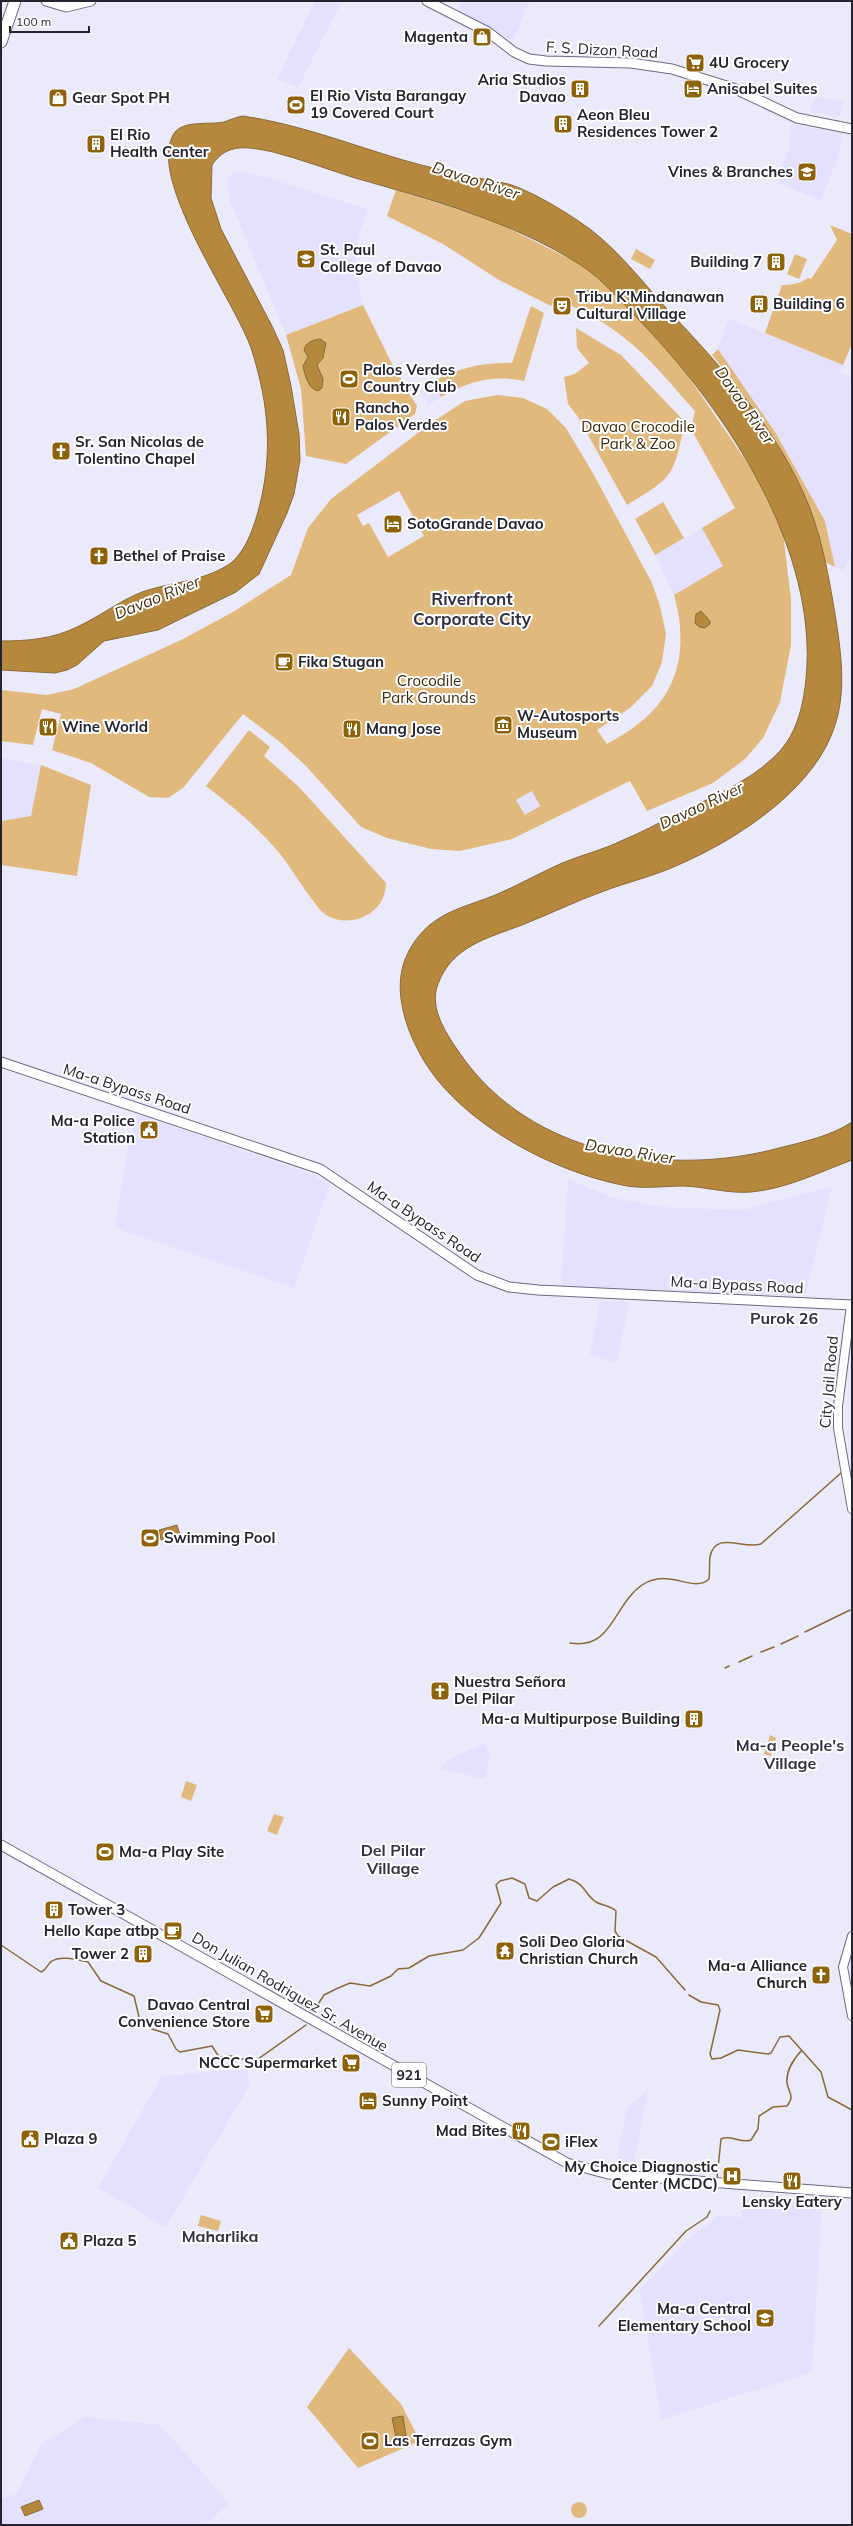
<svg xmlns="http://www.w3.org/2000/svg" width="853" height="2526" font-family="Mulish,sans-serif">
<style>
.built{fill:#e4e1fe}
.green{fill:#e1b97d;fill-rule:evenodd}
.water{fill:#b6883d;stroke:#8a6a38}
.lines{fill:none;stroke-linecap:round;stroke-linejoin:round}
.stream{stroke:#8a6a38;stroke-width:1.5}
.secondary-casing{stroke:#6c6982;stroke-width:10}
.primary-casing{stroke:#6c6982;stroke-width:11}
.highway-casing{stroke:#6c6982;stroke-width:13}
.secondary{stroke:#fff;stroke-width:8}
.primary{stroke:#fff;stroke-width:9}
.highway{stroke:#fff;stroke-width:11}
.labels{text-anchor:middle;stroke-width:4;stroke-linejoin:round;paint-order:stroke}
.shield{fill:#fff;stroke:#66666d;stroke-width:1}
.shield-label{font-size:14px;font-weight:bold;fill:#25242e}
.poi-label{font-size:15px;font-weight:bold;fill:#25242e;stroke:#fff;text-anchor:start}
.street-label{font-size:15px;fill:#25242e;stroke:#fff}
.park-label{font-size:15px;fill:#3c2907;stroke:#fff}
.water-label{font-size:16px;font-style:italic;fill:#432f0f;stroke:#fff}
.neighbourhood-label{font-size:16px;font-weight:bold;fill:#333046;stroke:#fff}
.quarter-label{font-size:17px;font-weight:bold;fill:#333046;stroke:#fff}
</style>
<rect width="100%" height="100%" fill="#ebeafb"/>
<path class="built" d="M315 1H342L298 88 277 79Z
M462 1H529L513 41 457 12Z
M815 97 843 101 841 116 809 112Z
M791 125 843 132 837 160 821 200 777 183 789 148Z
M238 171 264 177 368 209 360 230 356 253 358 280 363 305 286 335 230 201 227 179 231 174Z
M729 319 843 365 840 373 852 378V554L844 571 835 567 825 521 775 432 718 349Z
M432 382 441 397 428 405 419 390Z
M702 528 724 566 674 595 655 555Z
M1 758 41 765 31 816 1 821Z
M532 791 540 806 525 815 516 800Z
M137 1114 308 1173 330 1184 294 1288 115 1228 128 1148Z
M568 1179 613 1198 663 1207 743 1210 832 1186 805 1296 775 1295 561 1286Z
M600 1301 629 1302 617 1363 590 1355Z
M484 1743 490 1756 485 1779 440 1769 448 1760Z
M248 2068 249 2086 166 2227 98 2188 162 2076Z
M648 2090 633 2168 615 2165 628 2107Z
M743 2198 822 2204 812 2372 661 2420 640 2290 693 2234 710 2224 716 2216 742 2217Z
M85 2417 160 2425 230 2504 203 2525H1V2499L16 2494 41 2444Z"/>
<path class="green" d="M396 190 494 221 584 266 613 292 677 360 755 474 783 533 791 599V645L780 702 763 738 745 759 713 783 647 811 630 781 512 839 460 851 431 849 387 838 361 827 306 766 280 742 243 714 183 788 168 798 149 797 91 763 52 750 61 714 42 709 33 745 1 741V690L47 695 74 689 181 640 233 612 291 575 308 528 331 499 431 423 465 401 497 395 523 398 547 409 566 428 594 475 652 583 660 606 666 634 662 662 652 686 630 708 597 730 607 744C617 738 628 732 638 724 681 692 688 644 674 595L723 566 702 528 735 508 691 429 695 411C672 386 650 357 622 336 602 320 578 309 556 298L551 306 499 280 443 244 387 216ZM399 491 424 536 388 557 369 523 363 526 357 515ZM532 791 540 806 525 815 516 800Z
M830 225 852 234V344L843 365 765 333 782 285C792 285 799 284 808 278L811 279 837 240Z
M636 249 655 260 650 269 631 259Z
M795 254 807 259 799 279 787 274Z
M363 305 394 368 417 406 415 414 346 464 306 456 301 389 286 335Z
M531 306 544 313 524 381C494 374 466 382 441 397L432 382C458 368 482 362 512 363Z
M576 328 621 355 685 422C673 476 675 476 627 505L578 417 568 404 564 377 575 374 589 363 577 348Z
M718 349 775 432 825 521 835 567 825 562C806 485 762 416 712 355Z
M663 502 684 538 655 555 635 519Z
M249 730 270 747 264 756 299 787 386 883C386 913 352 930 326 915 315 908 291 867 280 854 259 828 232 806 206 786Z
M41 765 91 785 77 876 1 865V821L31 816Z
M770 1735 776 1738 771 1756 764 1754Z
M186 1781 197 1785 191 1801 181 1797Z
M274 1814 284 1817 277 1835 267 1831Z
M201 2215 221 2221 218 2231 198 2226Z
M349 2348 401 2404 420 2441 358 2468 307 2407Z
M571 2510a8 8 0 1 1 16 0a8 8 0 1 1-16 0Z"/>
<path class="water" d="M243 116C298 124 349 144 403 160 430 168 460 174 488 180 498 182 508 183 517 187 537 195 559 208 577 220 613 243 639 278 667 309 723 368 778 430 809 506 823 542 830 583 836 620 842 660 847 698 831 736 807 794 734 841 678 865 654 876 628 882 604 891 576 901 550 914 522 925 488 938 452 946 438 984 428 1009 448 1036 461 1055 531 1155 667 1178 779 1148 803 1142 831 1136 852 1122V1160C820 1172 786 1189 751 1192 729 1194 707 1187 684 1186 665 1186 647 1189 627 1186 551 1172 451 1119 417 1048 403 1021 393 984 407 955 413 941 425 927 438 919 456 907 480 902 500 893 520 884 540 873 560 864 581 855 603 850 623 840 641 833 658 823 675 815 709 798 746 784 774 757 796 737 803 708 806 679 819 550 727 412 642 323 622 303 603 279 579 264 511 221 432 200 355 178 327 169 300 159 273 152 249 147 227 142 212 165L211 198 221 229 272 326 283 350 291 386 299 434 300 460 294 494 287 513 259 574 236 592 158 630 104 641 77 665 67 670 55 673 1 670V641C27 641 53 639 77 627 99 617 119 601 142 592 171 582 201 582 228 565 245 554 254 527 259 508 273 454 269 405 252 351 238 305 143 176 175 132 185 120 211 125 224 122 230 120 236 117 243 116Z
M320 339 326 343 323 358 317 365 323 379 322 388 318 391C308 389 305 375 303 366L308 357 304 350C306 342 313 340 320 339Z
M701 611 710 621V624L705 628 699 627 695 623 696 614Z
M177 1525 180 1535 161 1540 159 1530Z
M403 2416 406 2436 396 2438 392 2418Z
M39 2500 43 2509 25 2516 21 2507Z"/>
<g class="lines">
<path class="stream" d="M851 1471H852
M805 1632 850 1610
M570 1643C613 1650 613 1605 642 1585 669 1567 693 1594 709 1579 710 1572 709 1564 710 1557 715 1530 743 1550 761 1544L841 1473
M781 1644 798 1636
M761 1652 774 1647
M739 1662 752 1656
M725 1668 729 1666
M1 1945 41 1972C47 1970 47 1964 52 1961 61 1955 78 1960 88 1962L101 1981 134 1996 139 2017 152 2029 168 2034 176 2049 180 2052 212 2046 219 2057 231 2056 254 2062 306 2025
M689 1995 701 2002 718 2005 720 2010 710 2054 712 2059 721 2058 738 2050 768 2054 771 2053 780 2037 789 2036 821 2072 828 2097 852 2110
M313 2012 324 1995 336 1989 350 1983 370 1986 391 1976 398 1969 409 1968 429 1956 463 1950 479 1938 501 1903 496 1885 500 1881 512 1878 525 1884 529 1898 537 1901 553 1887 569 1879C586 1884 584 1894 596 1902 603 1906 610 1905 616 1911L615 1931 618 1936 656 1957 685 1990
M717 2178 721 2139C730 2134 741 2144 751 2140L758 2129 759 2116 773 2107 787 2106C795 2095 789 2094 787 2083 786 2070 793 2060 801 2051
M599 2326 686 2231 707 2217 710 2211"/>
<g class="secondary-casing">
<path id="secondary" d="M851 1305 838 1406V1428L852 1509
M852 1936 843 1967 852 2016"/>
</g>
<g class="primary-casing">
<path id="primary" d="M46 1 66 7 91 1
M427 1 488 32 514 52 529 59 546 61 631 63 672 69 733 88 797 118 852 129
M1 1062 320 1169 477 1275 509 1287 538 1290 852 1305
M1 1845 567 2163 608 2174 852 2193"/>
</g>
<g class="highway-casing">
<path id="highway" d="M1 42 15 1"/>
</g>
<use href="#secondary" class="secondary"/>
<use href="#primary" class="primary"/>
<use href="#highway" class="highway"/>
</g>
<defs>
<g id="shop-square" transform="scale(1)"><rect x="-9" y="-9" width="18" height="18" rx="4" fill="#8e6209" stroke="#fff"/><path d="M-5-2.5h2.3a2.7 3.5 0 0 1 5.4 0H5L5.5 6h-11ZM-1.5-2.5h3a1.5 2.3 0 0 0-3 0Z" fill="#fff"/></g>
<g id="supermarket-square" transform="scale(1)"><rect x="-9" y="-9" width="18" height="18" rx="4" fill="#8e6209" stroke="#fff"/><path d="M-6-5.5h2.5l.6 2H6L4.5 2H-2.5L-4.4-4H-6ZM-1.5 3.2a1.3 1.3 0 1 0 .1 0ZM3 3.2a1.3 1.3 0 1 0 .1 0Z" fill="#fff"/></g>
<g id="building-square" transform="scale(1)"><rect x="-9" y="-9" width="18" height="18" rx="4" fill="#8e6209" stroke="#fff"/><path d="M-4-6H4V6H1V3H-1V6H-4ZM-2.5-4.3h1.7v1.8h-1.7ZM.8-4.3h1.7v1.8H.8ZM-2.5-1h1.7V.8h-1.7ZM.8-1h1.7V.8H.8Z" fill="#fff"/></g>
<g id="hotel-square" transform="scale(1)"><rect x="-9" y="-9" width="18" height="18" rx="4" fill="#8e6209" stroke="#fff"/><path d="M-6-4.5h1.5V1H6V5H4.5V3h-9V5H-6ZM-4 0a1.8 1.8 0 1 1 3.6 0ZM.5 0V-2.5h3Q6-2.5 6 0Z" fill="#fff"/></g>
<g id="stadium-square" transform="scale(1)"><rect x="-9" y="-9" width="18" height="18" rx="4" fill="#8e6209" stroke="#fff"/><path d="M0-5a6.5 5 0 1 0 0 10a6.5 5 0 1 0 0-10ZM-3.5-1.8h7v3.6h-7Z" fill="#fff"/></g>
<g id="school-square" transform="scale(1)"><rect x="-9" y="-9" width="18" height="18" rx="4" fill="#8e6209" stroke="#fff"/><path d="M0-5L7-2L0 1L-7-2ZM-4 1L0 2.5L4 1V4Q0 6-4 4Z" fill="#fff"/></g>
<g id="university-square" transform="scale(1)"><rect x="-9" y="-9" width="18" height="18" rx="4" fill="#8e6209" stroke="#fff"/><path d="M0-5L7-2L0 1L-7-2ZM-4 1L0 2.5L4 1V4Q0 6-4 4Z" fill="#fff"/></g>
<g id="theatre-square" transform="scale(1)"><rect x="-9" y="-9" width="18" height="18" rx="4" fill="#8e6209" stroke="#fff"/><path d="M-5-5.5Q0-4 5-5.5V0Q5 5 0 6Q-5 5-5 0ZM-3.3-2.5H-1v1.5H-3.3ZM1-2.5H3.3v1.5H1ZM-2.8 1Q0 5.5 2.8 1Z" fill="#fff"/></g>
<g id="restaurant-square" transform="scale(1)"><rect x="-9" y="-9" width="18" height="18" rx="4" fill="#8e6209" stroke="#fff"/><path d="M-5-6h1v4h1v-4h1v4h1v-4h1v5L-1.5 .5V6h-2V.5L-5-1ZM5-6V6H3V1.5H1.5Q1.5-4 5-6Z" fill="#fff"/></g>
<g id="church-square" transform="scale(1)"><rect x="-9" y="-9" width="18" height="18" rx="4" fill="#8e6209" stroke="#fff"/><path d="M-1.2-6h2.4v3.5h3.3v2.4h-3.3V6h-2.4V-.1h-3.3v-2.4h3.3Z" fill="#fff"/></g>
<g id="cafe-square" transform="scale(1)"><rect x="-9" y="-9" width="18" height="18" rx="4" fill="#8e6209" stroke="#fff"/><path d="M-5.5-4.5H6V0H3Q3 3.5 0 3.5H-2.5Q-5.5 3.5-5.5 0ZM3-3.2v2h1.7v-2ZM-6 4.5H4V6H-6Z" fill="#fff"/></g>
<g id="museum-square" transform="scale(1)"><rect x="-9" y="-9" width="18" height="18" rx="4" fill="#8e6209" stroke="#fff"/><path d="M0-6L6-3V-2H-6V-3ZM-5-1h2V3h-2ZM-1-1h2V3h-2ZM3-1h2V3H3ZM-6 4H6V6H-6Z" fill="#fff"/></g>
<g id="civic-square" transform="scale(1)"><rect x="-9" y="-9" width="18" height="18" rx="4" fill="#8e6209" stroke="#fff"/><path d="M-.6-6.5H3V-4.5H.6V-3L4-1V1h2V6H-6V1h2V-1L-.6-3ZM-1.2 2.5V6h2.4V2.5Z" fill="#fff"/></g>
<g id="temple-square" transform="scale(1)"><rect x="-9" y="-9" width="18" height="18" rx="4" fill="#8e6209" stroke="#fff"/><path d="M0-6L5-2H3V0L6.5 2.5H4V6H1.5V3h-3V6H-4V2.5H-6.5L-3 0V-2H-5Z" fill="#fff"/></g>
<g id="hospital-square" transform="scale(1)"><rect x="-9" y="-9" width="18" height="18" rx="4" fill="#8e6209" stroke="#fff"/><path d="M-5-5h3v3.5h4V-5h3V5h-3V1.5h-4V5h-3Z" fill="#fff"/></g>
</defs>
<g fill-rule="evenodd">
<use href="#shop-square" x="482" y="37"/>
<use href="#supermarket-square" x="695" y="63"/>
<use href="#building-square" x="580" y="89"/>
<use href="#hotel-square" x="693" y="89"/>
<use href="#shop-square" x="58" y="98"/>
<use href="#stadium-square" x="296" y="105"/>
<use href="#building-square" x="563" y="124"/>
<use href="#building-square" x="96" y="144"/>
<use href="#school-square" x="807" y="172"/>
<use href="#university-square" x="306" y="259"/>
<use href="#building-square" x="776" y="262"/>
<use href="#building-square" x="759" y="304"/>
<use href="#theatre-square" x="562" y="306"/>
<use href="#stadium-square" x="349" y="379"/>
<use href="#restaurant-square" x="341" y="417"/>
<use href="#church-square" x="61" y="451"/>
<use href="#hotel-square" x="393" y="524"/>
<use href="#church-square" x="99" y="556"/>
<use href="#cafe-square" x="284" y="662"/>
<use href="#museum-square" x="503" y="725"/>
<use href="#restaurant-square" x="48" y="727"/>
<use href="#restaurant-square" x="352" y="729"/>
<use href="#civic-square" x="149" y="1130"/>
<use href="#stadium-square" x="150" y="1538"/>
<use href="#church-square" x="440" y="1691"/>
<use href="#building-square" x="694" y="1719"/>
<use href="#stadium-square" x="105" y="1852"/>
<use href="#building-square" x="54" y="1910"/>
<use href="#cafe-square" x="173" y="1931"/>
<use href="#temple-square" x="505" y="1951"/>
<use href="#building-square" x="143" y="1954"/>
<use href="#church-square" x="821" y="1975"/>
<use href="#supermarket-square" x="264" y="2014"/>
<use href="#supermarket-square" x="351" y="2063"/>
<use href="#hotel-square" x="368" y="2101"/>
<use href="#restaurant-square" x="521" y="2131"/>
<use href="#civic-square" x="30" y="2139"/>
<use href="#stadium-square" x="551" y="2142"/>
<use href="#hospital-square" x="732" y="2176"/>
<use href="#restaurant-square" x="792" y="2181"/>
<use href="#civic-square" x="69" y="2241"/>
<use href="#school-square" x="765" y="2318"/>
<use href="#stadium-square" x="370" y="2441"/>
</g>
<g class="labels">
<rect class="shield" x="392" y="2063" width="34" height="24" rx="3"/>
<g class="shield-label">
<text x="409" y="2080">921</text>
</g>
<g class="poi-label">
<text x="468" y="42" text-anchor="end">Magenta</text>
<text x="709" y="68">4U Grocery</text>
<text x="566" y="85" text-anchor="end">Aria Studios<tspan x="566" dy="17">Davao</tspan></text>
<text x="707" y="94">Anisabel Suites</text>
<text x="310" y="101">El Rio Vista Barangay<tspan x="310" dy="17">19 Covered Court</tspan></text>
<text x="72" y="103">Gear Spot PH</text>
<text x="577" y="120">Aeon Bleu<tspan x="577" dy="17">Residences Tower 2</tspan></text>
<text x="110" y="140">El Rio<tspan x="110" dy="17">Health Center</tspan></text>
<text x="793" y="177" text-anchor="end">Vines &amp; Branches</text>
<text x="320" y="255">St. Paul<tspan x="320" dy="17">College of Davao</tspan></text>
<text x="762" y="267" text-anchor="end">Building 7</text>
<text x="576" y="302">Tribu K'Mindanawan<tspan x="576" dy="17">Cultural Village</tspan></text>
<text x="773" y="309">Building 6</text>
<text x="363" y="375">Palos Verdes<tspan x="363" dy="17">Country Club</tspan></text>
<text x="355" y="413">Rancho<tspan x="355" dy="17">Palos Verdes</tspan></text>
<text x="75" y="447">Sr. San Nicolas de<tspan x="75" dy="17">Tolentino Chapel</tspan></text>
<text x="407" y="529">SotoGrande Davao</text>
<text x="113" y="561">Bethel of Praise</text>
<text x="298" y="667">Fika Stugan</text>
<text x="517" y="721">W-Autosports<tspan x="517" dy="17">Museum</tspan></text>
<text x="62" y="732">Wine World</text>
<text x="366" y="734">Mang Jose</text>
<text x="135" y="1126" text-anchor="end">Ma-a Police<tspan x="135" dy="17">Station</tspan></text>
<text x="164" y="1543">Swimming Pool</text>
<text x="454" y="1687">Nuestra Señora<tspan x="454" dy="17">Del Pilar</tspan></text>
<text x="680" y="1724" text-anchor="end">Ma-a Multipurpose Building</text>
<text x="119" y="1857">Ma-a Play Site</text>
<text x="68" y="1915">Tower 3</text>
<text x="159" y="1936" text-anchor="end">Hello Kape atbp</text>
<text x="519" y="1947">Soli Deo Gloria<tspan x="519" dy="17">Christian Church</tspan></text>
<text x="129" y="1959" text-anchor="end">Tower 2</text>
<text x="807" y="1971" text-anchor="end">Ma-a Alliance<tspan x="807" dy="17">Church</tspan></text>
<text x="250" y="2010" text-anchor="end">Davao Central<tspan x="250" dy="17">Convenience Store</tspan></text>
<text x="337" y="2068" text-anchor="end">NCCC Supermarket</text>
<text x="382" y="2106">Sunny Point</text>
<text x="507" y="2136" text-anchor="end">Mad Bites</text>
<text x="44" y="2144">Plaza 9</text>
<text x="565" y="2147">iFlex</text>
<text x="718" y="2172" text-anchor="end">My Choice Diagnostic<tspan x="718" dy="17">Center (MCDC)</tspan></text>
<text x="792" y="2207" text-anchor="middle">Lensky Eatery</text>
<text x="83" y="2246">Plaza 5</text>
<text x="751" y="2314" text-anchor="end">Ma-a Central<tspan x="751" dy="17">Elementary School</tspan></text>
<text x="384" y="2446">Las Terrazas Gym</text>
</g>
<g class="street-label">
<text transform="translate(602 50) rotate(3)" y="5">F. S. Dizon Road</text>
<text transform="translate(127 1089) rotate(18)" y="5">Ma-a Bypass Road</text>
<text transform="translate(424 1222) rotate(34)" y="5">Ma-a Bypass Road</text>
<text transform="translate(737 1285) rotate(3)" y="5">Ma-a Bypass Road</text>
<text transform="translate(829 1382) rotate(-85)" y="5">City Jail Road</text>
<text transform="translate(290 1992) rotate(30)" y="5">Don Julian Rodriguez Sr. Avenue</text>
</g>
<g class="park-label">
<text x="638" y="432">Davao Crocodile<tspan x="638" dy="17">Park &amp; Zoo</tspan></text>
<text x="429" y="686">Crocodile<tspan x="429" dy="17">Park Grounds</tspan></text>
</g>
<g class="water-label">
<text transform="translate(476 180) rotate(18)" y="6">Davao River</text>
<text transform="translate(745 405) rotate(55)" y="6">Davao River</text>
<text transform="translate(157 597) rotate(-22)" y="6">Davao River</text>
<text transform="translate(701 805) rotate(-25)" y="6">Davao River</text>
<text transform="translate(630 1151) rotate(9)" y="6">Davao River</text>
</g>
<g class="neighbourhood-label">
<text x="784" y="1324">Purok 26</text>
<text x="790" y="1751">Ma-a People's<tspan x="790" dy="18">Village</tspan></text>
<text x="393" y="1856">Del Pilar<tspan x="393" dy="18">Village</tspan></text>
<text x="220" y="2242">Maharlika</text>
</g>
<g class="quarter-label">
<text x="472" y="605">Riverfront<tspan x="472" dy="20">Corporate City</tspan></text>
</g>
</g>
<rect width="853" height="2526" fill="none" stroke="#25242e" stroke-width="4"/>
<path d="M10 26v6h79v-6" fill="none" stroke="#25242e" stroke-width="2"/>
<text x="16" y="26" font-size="12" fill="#25242e" stroke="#ffffff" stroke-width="3" paint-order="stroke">100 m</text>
</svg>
